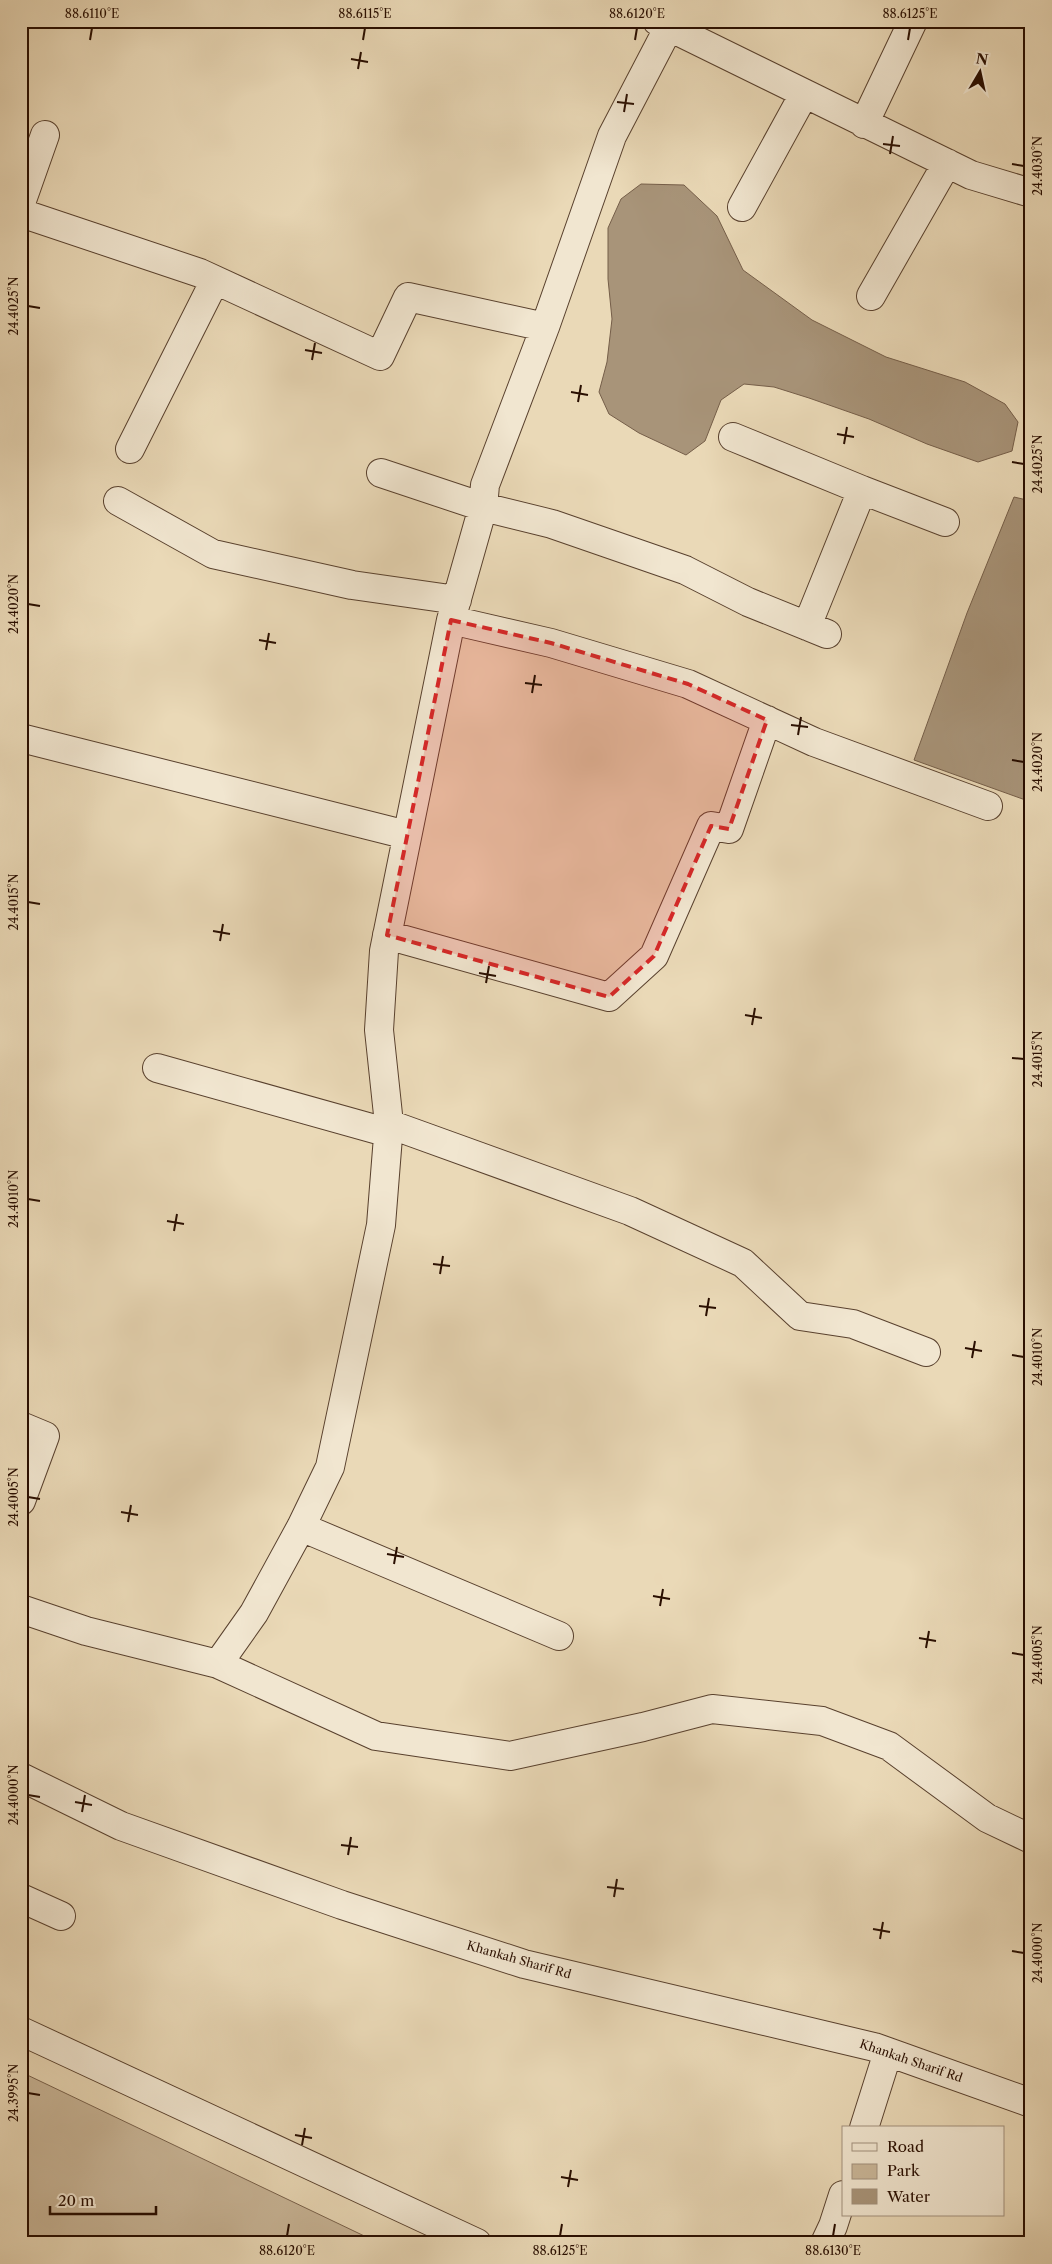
<svg xmlns="http://www.w3.org/2000/svg" width="1052" height="2264" font-family="'Libre Caslon Text',serif">
<style>
.green{fill:#c9b698;stroke:#79624c}
.water{fill:#a89479;stroke:#755e49}
.lines{fill:none;stroke-linecap:round;stroke-linejoin:round}
.street-casing{stroke:#59412e;stroke-width:30}
.street{stroke:#f1e6d0;stroke-width:28}
.marked{fill:#d62828;fill-opacity:0.2;stroke:#d62828;stroke-width:4;stroke-dasharray:10 6;stroke-linejoin:round}
.ticks{fill:none;stroke:#290e00;stroke-width:2}
.labels{text-anchor:middle;stroke-width:5;stroke-linejoin:round;paint-order:stroke}
.street-label{font-size:12px;fill:#290e00;stroke:#f1e6d0}
.neatline{fill:none;stroke:#290e00;stroke-width:2}
.ticks-label{font-size:12px;text-anchor:middle;fill:#290e00}
</style>
<rect width="100%" height="100%" fill="#ead9b7"/>
<filter id="stains"><feTurbulence type="fractalNoise" baseFrequency=".004" numOctaves="4"/><feColorMatrix values="0 0 0 0 .2 0 0 0 0 .09 0 0 0 0 .02 0 0 0 .5 -.17"/></filter>
<radialGradient id="worn" r=".72"><stop offset=".6" stop-color="#630" stop-opacity="0"/><stop offset="1" stop-color="#630" stop-opacity=".3"/></radialGradient>
<path class="green" d="M21 2072 379 2243H21Z"/>
<path class="water" d="M641 184 684 185 717 216 743 270 812 320 886 357 965 382 1005 404 1018 422 1012 451 978 462 927 444 869 419 809 398 774 387 744 384 721 400 705 441 686 455 639 433 609 414 599 392 607 362 612 319 608 279V228L621 199Z
M1014 497 1031 501V802L914 760 967 613Z"/>
<g class="lines">
<g class="street-casing">
<path id="street" d="M657 21 971 175 1031 193
M864 124 913 21
M21 203 45 135
M742 207 804 94
M21 213 200 273 380 356 408 297 545 327
M871 296 947 163
M733 437 862 490
M130 449 215 280
M381 473 483 507 552 524 685 570 748 602 827 634
M118 501 213 554 352 585 457 600
M451 620 551 643 688 684 814 742 988 806
M807 626 862 490 945 522
M21 738 407 835
M387 935 609 997 654 956 711 826 729 829 767 720
M157 1068 389 1133
M389 1124 630 1211 743 1263 800 1316 853 1324 926 1352
M21 1426 45 1436 21 1501
M301 1527 559 1636
M21 1609 86 1631 218 1664 254 1613 301 1527 330 1467 381 1225 389 1124 379 1030 384 951 451 620 483 507 485 485 545 327 612 136 672 21
M218 1664 376 1736 510 1756 643 1727 712 1709 822 1721 889 1746 987 1818 1031 1839
M21 1777 121 1826 342 1905 524 1964 874 2047 1031 2103
M21 1898 61 1916
M21 2031 477 2243
M864 2128 888 2052
M825 2243 833 2226 843 2195"/>
</g>
<use href="#street" class="street"/>
</g>
<path class="marked" d="M451 620 551 643 688 684 767 720 729 829 711 826 654 956 609 997 387 935Z"/>
<path class="ticks" d="M90 40 92 28M363 40 365 28M635 40 637 28M908 40 910 28M351 59 368 62M358 69 361 52M617 102 634 104M624 112 627 94M883 144 900 146M890 154 893 136M1012 164 1024 166M28 306 40 308M305 350 322 353M312 360 315 343M571 392 588 395M578 402 581 385M837 434 854 437M844 444 847 427M1012 462 1024 464M28 604 40 606M259 640 276 643M266 650 269 633M525 683 542 685M532 693 535 675M791 725 808 727M798 735 801 717M1012 760 1024 762M28 902 40 904M213 931 230 934M220 941 223 924M479 973 496 976M486 983 489 966M745 1015 762 1018M752 1025 755 1008M1012 1058 1024 1059M28 1199 40 1201M167 1221 184 1224M174 1231 177 1214M433 1264 450 1266M440 1274 443 1256M699 1306 716 1308M706 1316 709 1298M965 1348 982 1351M1012 1355 1024 1357M972 1358 975 1341M28 1497 40 1499M121 1512 138 1515M128 1522 131 1505M387 1554 404 1557M394 1564 397 1547M653 1596 670 1599M660 1606 663 1589M919 1638 936 1641M926 1648 929 1631M1012 1653 1024 1655M28 1795 40 1797M75 1802 92 1805M82 1812 85 1795M341 1845 358 1847M348 1855 351 1837M607 1887 624 1889M614 1897 617 1879M873 1929 890 1932M880 1939 883 1922M1012 1951 1024 1953M28 2093 40 2095M295 2135 312 2138M302 2145 305 2128M561 2177 578 2180M568 2187 571 2170M287 2236 289 2224M560 2236 562 2224M833 2236 835 2224"/>
<g class="labels">
<g class="street-label">
<text transform="translate(519 1960) rotate(16)" y="4">Khankah Sharif Rd</text>
<text transform="translate(911 2061) rotate(19)" y="4">Khankah Sharif Rd</text>
</g>
</g>
<rect width="1052" height="2264" fill="none" stroke="#ead9b7" stroke-width="55"/>
<rect x="842" y="2126" width="162" height="90" fill="#f1e6d0" stroke="#a1907d"/>
<rect x="852" y="2143" width="25" height="8" fill="#f1e6d0" stroke="#a1907d"/>
<text x="887" y="2152" font-size="15" fill="#290e00">Road</text>
<rect x="852" y="2164" width="25" height="15" fill="#c9b698" stroke="#a1907d"/>
<text x="887" y="2176" font-size="15" fill="#290e00">Park</text>
<rect x="852" y="2189" width="25" height="15" fill="#a89479" stroke="#a1907d"/>
<text x="887" y="2202" font-size="15" fill="#290e00">Water</text>
<g transform="translate(980 72) rotate(9)" stroke="#f1e6d0" stroke-width="4" paint-order="stroke">
<path d="M0-4L9 19L0 12L-9 19Z" fill="#290e00"/>
<text y="-8" font-size="14" font-weight="bold" text-anchor="middle" fill="#290e00">N</text>
</g>
<path d="M50 2206v8h106v-8" fill="none" stroke="#290e00" stroke-width="2.5"/>
<text x="58" y="2206" font-size="15" fill="#290e00" stroke="#f1e6d0" stroke-width="4" paint-order="stroke">20 m</text>
<rect x="28" y="28" width="996" height="2208" class="neatline"/>
<g class="ticks-label">
<text x="92" y="18">88.6110°E</text>
<text x="365" y="18">88.6115°E</text>
<text x="637" y="18">88.6120°E</text>
<text x="910" y="18">88.6125°E</text>
<text transform="translate(1038 166) rotate(-90)" y="4">24.4030°N</text>
<text transform="translate(14 306) rotate(-90)" y="4">24.4025°N</text>
<text transform="translate(1038 464) rotate(-90)" y="4">24.4025°N</text>
<text transform="translate(14 604) rotate(-90)" y="4">24.4020°N</text>
<text transform="translate(1038 762) rotate(-90)" y="4">24.4020°N</text>
<text transform="translate(14 902) rotate(-90)" y="4">24.4015°N</text>
<text transform="translate(1038 1059) rotate(-90)" y="4">24.4015°N</text>
<text transform="translate(14 1199) rotate(-90)" y="4">24.4010°N</text>
<text transform="translate(1038 1357) rotate(-90)" y="4">24.4010°N</text>
<text transform="translate(14 1497) rotate(-90)" y="4">24.4005°N</text>
<text transform="translate(1038 1655) rotate(-90)" y="4">24.4005°N</text>
<text transform="translate(14 1795) rotate(-90)" y="4">24.4000°N</text>
<text transform="translate(1038 1953) rotate(-90)" y="4">24.4000°N</text>
<text transform="translate(14 2093) rotate(-90)" y="4">24.3995°N</text>
<text x="287" y="2255">88.6120°E</text>
<text x="560" y="2255">88.6125°E</text>
<text x="833" y="2255">88.6130°E</text>
</g>
<rect width="100%" height="100%" filter="url(#stains)"/>
<rect width="100%" height="100%" fill="url(#worn)"/>
</svg>
